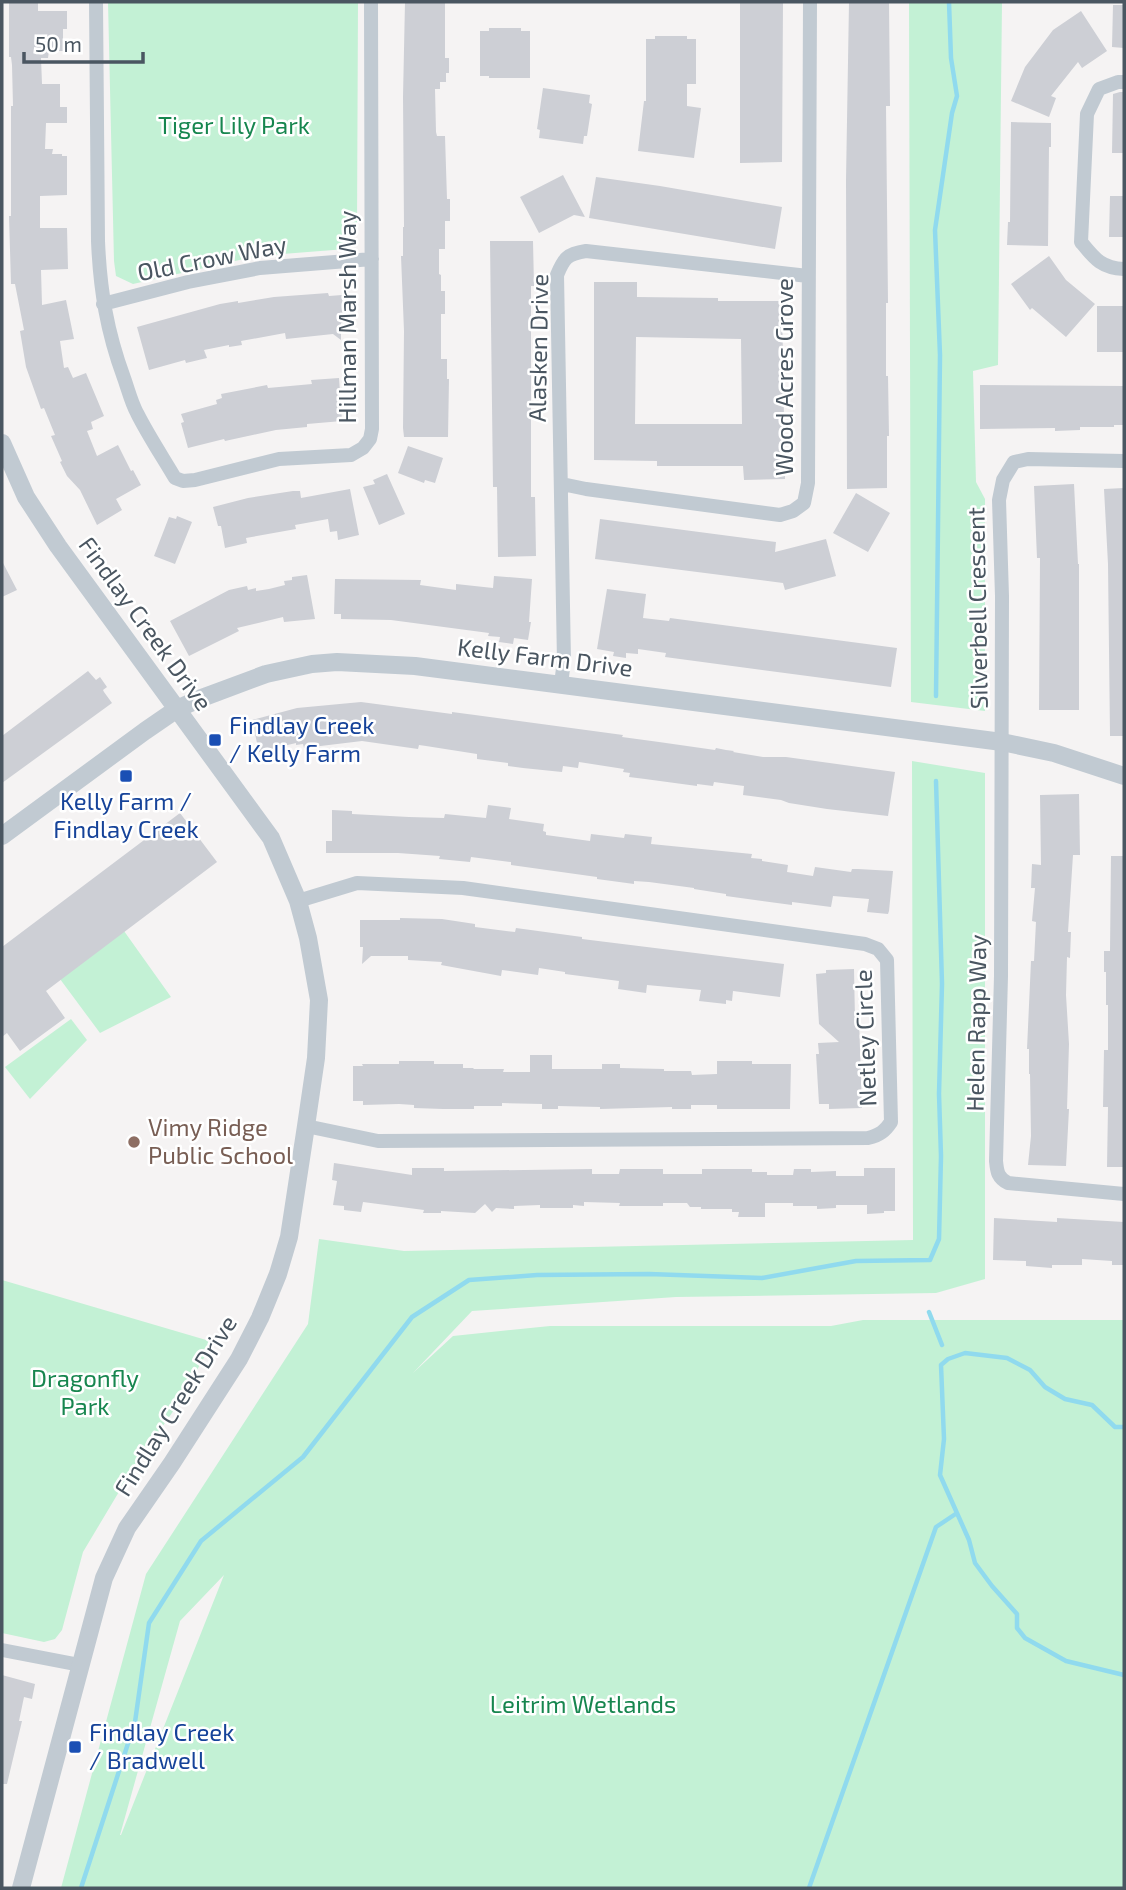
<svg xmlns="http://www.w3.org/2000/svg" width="1126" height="1890" font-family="'Exo 2',sans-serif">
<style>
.green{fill:#c3f1d5;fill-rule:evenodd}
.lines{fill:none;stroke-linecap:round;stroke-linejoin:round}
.stream{stroke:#90daee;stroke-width:4.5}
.building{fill:#cdcfd5;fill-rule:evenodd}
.minor{stroke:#c1cad2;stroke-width:14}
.tertiary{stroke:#c1cad2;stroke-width:18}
.transit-dot{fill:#1a4fb4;stroke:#fff;stroke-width:2.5}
.education-dot{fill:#8d6e63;stroke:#fff;stroke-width:2.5}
.labels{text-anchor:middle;stroke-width:5;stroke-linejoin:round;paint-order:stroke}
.park-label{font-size:24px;fill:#17864f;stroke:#fff}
.street-label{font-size:24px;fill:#4a5661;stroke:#fff}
.transit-label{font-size:24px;fill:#164399;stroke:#fff;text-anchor:start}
.education-label{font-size:24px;fill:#785e54;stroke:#fff;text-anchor:start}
</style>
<rect width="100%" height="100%" fill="#f5f3f3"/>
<path class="green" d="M108 2H358L357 228 346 249 257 256 133 284 116 276 114 261Z
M909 2H1002L998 365 973 371 976 482 985 499V711L911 702Z
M912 761 985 773V1279L936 1293 676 1297 472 1311 413 1373 453 1336 550 1326H831L863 1320H1124V1888H61L146 1574 308 1324 319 1239 404 1251 913 1240ZM224 1575 121 1835H120L180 1621Z
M124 931 171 997 100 1033 60 979Z
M71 1019 87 1040 30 1099 5 1067Z
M2 1280 213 1342 174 1410 132 1470 83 1552 62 1630 55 1639 44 1642 2 1633Z"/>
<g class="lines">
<path class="stream" d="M936 696 940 355 935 230 952 113 957 96 951 58 949 2
M929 1312 942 1345
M1124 1427H1115L1092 1405 1065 1399 1045 1387 1030 1370 1007 1358 965 1353 948 1359 941 1365 944 1439 940 1475 969 1540 975 1563 992 1586 1017 1614V1628L1025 1638 1066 1661 1124 1675
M81 1888 135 1722 149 1623 201 1541 303 1457 412 1317 469 1280 537 1275 649 1274 762 1278 856 1261 930 1260 939 1239 941 1156 939 1094 942 984 936 781
M809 1888 936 1527 957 1513"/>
</g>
<path class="building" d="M9 2H38V11H67V29H63V51H49L48 58H41L42 84H60V107H67V123H46L45 149H53L52 154H62V156H67V195L40 196V228H67L68 269 41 270 42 305 66 300 74 339 60 341 64 368 68 367 73 378 86 373 104 416 91 422 93 429 87 431 97 456 118 445 131 471 133 470 141 485 116 499 122 510 97 525 80 490 67 476 60 462 62 461 51 436 55 435 44 408 41 409 26 367 20 331 24 330 15 284H11L9 216H11V106H13L12 65 11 57H9Z
M405 2H445V58H449V73H446V82H440V89H435L436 132 437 136H445L447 199H450V221H445V249H439V274L441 275V291H445V314H441V359H447V379H449L448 437H404L403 428 404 331 401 256H403V227H404L403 97Z
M740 2H783L782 162 740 163Z
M849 2H889L890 106H886L888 303H886V376H888L889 436H887V488L847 489 846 180Z
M1113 5H1124V48L1112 47Z
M1081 11 1107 51 1082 68 1078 62 1051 96 1056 98 1049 117 1011 101 1025 67 1053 30Z
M489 28H521V31H530V78H489V76H480V31H489Z
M655 36H687V39H696V84H687V106L701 108 694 158 638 151 644 101H646V39H655Z
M543 88 590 95 589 103 592 104 587 136H584L583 144 539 138 540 130 537 129Z
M1120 92H1124V153H1112L1113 94Z
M1011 122 1051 123V147H1049L1048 246 1007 245 1008 222H1010Z
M563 175 585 217 574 215 539 233 520 197Z
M596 177 660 186 782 207 775 249 589 218Z
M1110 196H1124V237H1109Z
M490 241H533L534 286H531V497H535L536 556 498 557 497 487H493Z
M1049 256 1066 280 1095 304 1066 337 1032 308 1030 310 1011 284Z
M594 282H637V297L718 298V301H782L785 479 744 480 743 466H657V461L594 460ZM636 337 741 339 742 424H635Z
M328 293 329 296 342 295 344 323H341V340L333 334 286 339 285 333 241 341 242 345 229 347V345L204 350 207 358 186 363 185 360 149 370 137 327 220 304 238 301V303L274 297Z
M1097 306H1124V352H1097Z
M339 378 342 421 307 424V427L276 430 225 441 224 439 188 448 181 423 184 422 181 414 217 404 216 400 222 398 221 394 267 385 268 388 312 384 311 380Z
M980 385 1124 386V425H1114V427H1080V430L1055 431V428L980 429Z
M408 446 443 458 435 483 425 480 424 483 398 473Z
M387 474 405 514 379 525 363 487 375 484 373 480Z
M1074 484 1078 564H1079V710H1039L1040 558H1037L1034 486Z
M1124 488V736H1110L1108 564 1104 489Z
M350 489 359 535 338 540 337 531 330 532 328 519 295 525 296 529 246 538 247 543 225 548 221 526H218L213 507 248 498 293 491H300L301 498Z
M856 493 890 513 868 552 833 533Z
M177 516 192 522 175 564 154 556 169 517 176 519Z
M600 519 776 542 775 552 826 539 836 576 785 590 783 583 595 559Z
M2 561 17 590 2 597Z
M307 575 315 619 284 622 283 617 237 628 239 631 189 656 170 621 229 590 247 586 248 590 256 588V591L269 589 285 585 284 581 292 580V577Z
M494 576 532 579 529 622H531L528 640 514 638 513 644 499 642 500 637 488 636 489 633 391 620 341 619V614H334L335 579 421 580 420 585 456 590V584L493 588Z
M607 589 646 594 643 618 669 621 670 618 897 648 891 687 665 657 666 653 638 649V654L626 653V658L613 656 614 652 597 649Z
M88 671 96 680 100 677 107 687 103 690 104 692 112 703 2 783V736Z
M361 702 452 714V712L475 715 623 735 622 737 659 742 715 750 716 748 726 750 734 751 733 752 763 757H786L895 772 888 816 827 809 789 803 781 800 743 795 744 786 714 782 713 786 697 784V786L645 779 629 777 630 773 623 772 624 769 579 762 578 768 563 766 562 772 523 768 508 766V763L477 759V754L426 746 419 745 418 749 362 741 304 748 303 744 296 745V743L259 752 252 720 297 708Z
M1079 794 1080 855H1073L1068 932H1071L1070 958 1067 957 1066 995 1069 1044 1067 1109H1069L1066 1166 1028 1165 1031 1136 1030 1074H1029V1049H1027L1031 961H1034L1036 922 1032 921 1035 888H1031L1032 864 1041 865 1040 795Z
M488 805 511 808 509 819 544 824 543 831 546 832V835L590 841 591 834 624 838 625 834 652 837 651 844 752 854 751 858 762 859V861L788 865 787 872 813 876 815 867 851 872 852 869H858L893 871 889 911 888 914 867 912 869 899 833 896 831 907 792 902V905L726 896V894L694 889V888L649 882 634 881V884L597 879V877L511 865V862L471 857 470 862 439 859 440 856 398 853H326V841H332V810L352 811V814L409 817 444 818 445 814 486 818Z
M180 813 217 862 46 991 65 1018 20 1051 7 1033 2 1037V947Z
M1111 856H1124V1167H1107L1108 1107H1103L1104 1050H1108V1005H1106V972H1104V951H1110Z
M400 918 442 919 475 924V927L515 932 516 928 582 937V939L784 964 780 997 733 991 732 1001 726 1000V1004L699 1001 701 990 647 985 646 993 618 989 619 981 565 974V972L539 968 538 975 502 970 501 976 441 965 442 962 408 960V956H371L362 964 363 947H360V920H400Z
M854 969 855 1019H859L862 1108 829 1109V1104H819L816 1054H819L818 1043 839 1042 819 1024 816 974 826 973V970Z
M530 1055H552V1069H602V1064H620V1068L664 1069V1071H691L692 1075 717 1074V1061H752V1064H791L790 1109H717V1105H691V1109H672V1107L600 1109V1107L558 1106V1109H542V1104L502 1103V1106H474V1109H443L414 1108V1105L399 1104 363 1105V1101H353V1066H363L362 1064H399V1061H434V1064H463V1068H473L474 1069H504L503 1072H530Z
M334 1163 412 1175V1168H444V1171L592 1169V1174H619L620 1169H663V1174H702V1169H752V1172H767V1175H793L794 1169H811V1172L836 1171V1176H864V1168H895V1211H884V1213L867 1214V1205H836V1208L817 1209V1206H793V1203H765V1217H738L739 1212H732V1209H701V1207H690L687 1203H663V1206H619L620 1203 584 1202V1206L573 1205V1208H540V1205L514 1206V1209L496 1208 492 1212 485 1204 475 1213 441 1211V1213H423L424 1210 363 1202 361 1212 344 1210V1206L333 1205 337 1181 332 1180Z
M994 1218 1057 1222V1218L1124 1222V1265H1112V1261L1082 1259V1265H1052V1268L1026 1266V1261L993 1260Z
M2 1675 35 1684 32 1699 24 1697 19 1721H22L7 1784H2Z"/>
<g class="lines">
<path class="minor" d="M96 2 98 241C100 290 107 332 124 378 128 389 131 402 137 413 148 435 162 456 175 478L183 481 195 480 279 459 351 455 363 448 370 439 372 429 371 2
M1124 82H1118L1099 89 1087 114 1081 242C1094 258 1101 268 1124 269
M103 304 188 282 260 268 372 259
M1124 461 1028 459 1014 462 1003 480 999 500 1002 596 1001 976 996 1161C997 1172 998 1178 1008 1183L1124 1194
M562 484 586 489 780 515 793 511 804 503 808 483 810 2
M561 684 564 661 557 275C564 258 567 254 586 251L808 276
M298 901 357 883 463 888 865 944 878 949 887 960 891 1122C885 1131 880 1135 868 1138L378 1141 306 1126
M2 1650 80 1665"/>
<path class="tertiary" d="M2 443 26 497 58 546 271 838 298 901 308 938 319 1000 316 1058 306 1126 289 1237 278 1274 260 1318 239 1359 172 1463 127 1528 104 1578 21 1888
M2 836 145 731 177 709 199 699 266 674 312 664 337 662 415 666 1002 742 1054 753 1124 776"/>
</g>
<g class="transit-dot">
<rect x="208" y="733" width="14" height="14" rx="3.5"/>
<rect x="119" y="769" width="14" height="14" rx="3.5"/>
<rect x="68" y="1740" width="14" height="14" rx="3.5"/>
</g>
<circle class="education-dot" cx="134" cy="1142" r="7"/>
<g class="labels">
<g class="park-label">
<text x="234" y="134">Tiger Lily Park</text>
<text x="85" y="1387">Dragonfly<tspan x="85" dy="28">Park</tspan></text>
<text x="583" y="1713">Leitrim Wetlands</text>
</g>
<g class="street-label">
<text transform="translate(212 259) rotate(-11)" y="8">Old Crow Way</text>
<text transform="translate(348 317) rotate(-90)" y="8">Hillman Marsh Way</text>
<text transform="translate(539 348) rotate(-89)" y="8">Alasken Drive</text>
<text transform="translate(785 377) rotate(-90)" y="8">Wood Acres Grove</text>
<text transform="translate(978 608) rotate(-91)" y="8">Silverbell Crescent</text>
<text transform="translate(145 624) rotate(54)" y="8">Findlay Creek Drive</text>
<text transform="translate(545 658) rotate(7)" y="8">Kelly Farm Drive</text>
<text transform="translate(977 1023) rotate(-89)" y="8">Helen Rapp Way</text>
<text transform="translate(866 1038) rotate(-92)" y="8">Netley Circle</text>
<text transform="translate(176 1406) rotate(-58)" y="8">Findlay Creek Drive</text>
</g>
<g class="transit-label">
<text x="229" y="734">Findlay Creek<tspan x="229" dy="28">/ Kelly Farm</tspan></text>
<text x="126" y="810" text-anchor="middle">Kelly Farm /<tspan x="126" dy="28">Findlay Creek</tspan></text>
<text x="89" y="1741">Findlay Creek<tspan x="89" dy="28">/ Bradwell</tspan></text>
</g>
<g class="education-label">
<text x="148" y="1136">Vimy Ridge<tspan x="148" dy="28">Public School</tspan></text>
</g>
</g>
<rect width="1126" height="1890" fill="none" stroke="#4a5661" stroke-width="7"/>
<path d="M24 52v10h119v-10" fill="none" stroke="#4a5661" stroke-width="3.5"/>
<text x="35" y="52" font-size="21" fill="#4a5661" stroke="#ffffff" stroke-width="5" paint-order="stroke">50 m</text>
</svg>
